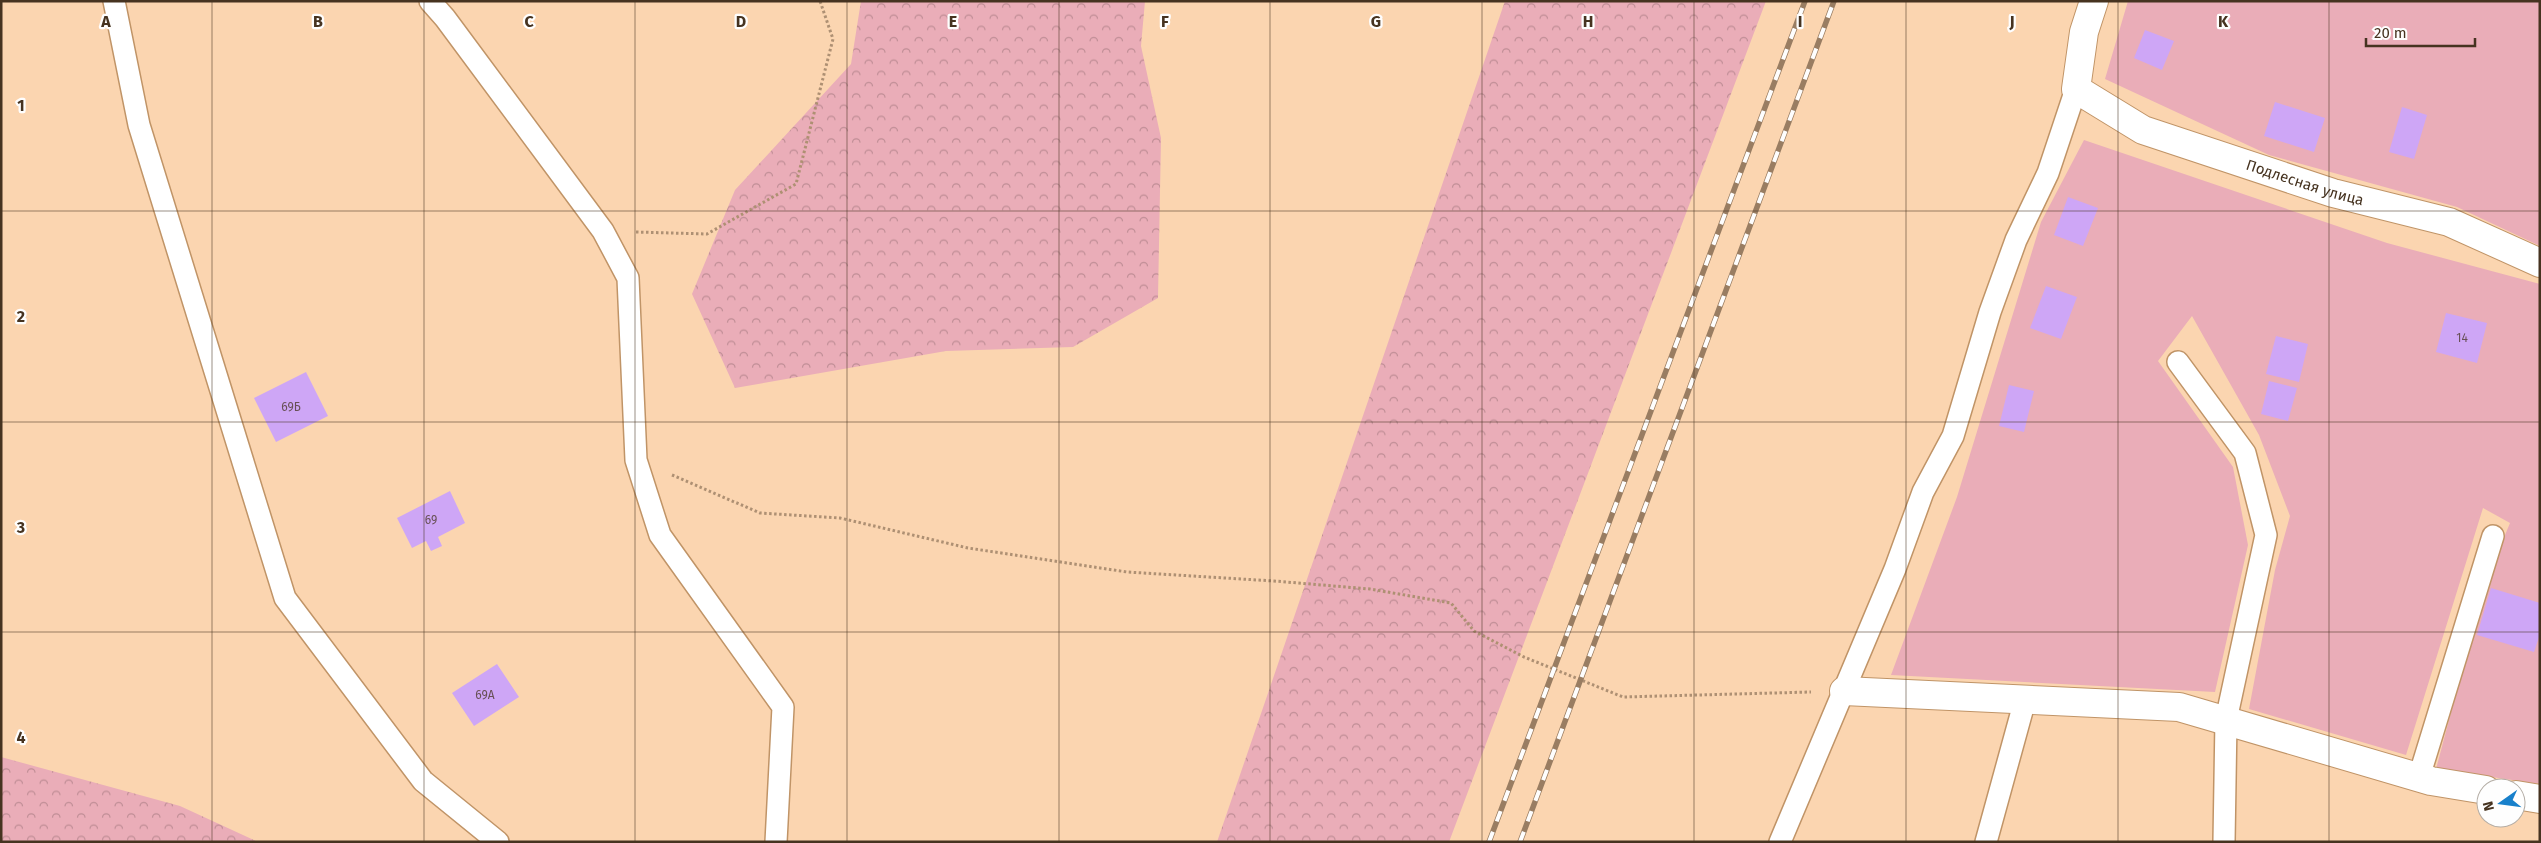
<svg xmlns="http://www.w3.org/2000/svg" width="2541" height="843" font-family="'Fira Sans',sans-serif">
<style>
.green{fill:#eaadb8}
.forest{fill:url(#forest-crowns)}
.building{fill:#cea6f6}
.lines{fill:none;stroke-linecap:round;stroke-linejoin:round}
.service-casing{stroke:#c09467;stroke-width:24}
.minor-casing{stroke:#c09467;stroke-width:30}
.path{stroke:#ae9073;stroke-width:3;stroke-dasharray:2.5 2.5;stroke-linecap:butt}
.service{stroke:#fff;stroke-width:21}
.minor{stroke:#fff;stroke-width:28}
.rail-casing{stroke:#997d62;stroke-width:5.5}
.rail{stroke:#fefefe;stroke-width:4;stroke-dasharray:11;stroke-linecap:butt}
.grid{fill:none;stroke:#463320;stroke-width:1;stroke-opacity:0.55}
.labels{text-anchor:middle;stroke-width:4.5;stroke-linejoin:round;paint-order:stroke}
.number-label{font-size:12px;fill:#685056}
.street-label{font-size:15px;fill:#463320;stroke:#fefefe}
.grid-label{font-size:16px;text-anchor:middle;font-weight:bold;fill:#463320;stroke:#fefefe;stroke-width:4.5;stroke-linejoin:round;paint-order:stroke}
</style>
<defs>
<pattern id="forest-crowns" width="20" height="18" patternUnits="userSpaceOnUse" patternTransform="scale(1.25)"><rect width="20" height="18" fill="#eaadb8"/><path d="M2 6a3 3 0 1 1 6 0M12 15a3 3 0 1 1 6 0" fill="none" stroke="#bf8d95"/></pattern>
</defs>
<rect width="100%" height="100%" fill="#fbd5b0"/>
<path class="green" d="M2128 1H2540V246L2457 207 2269 155 2105 79Z
M2084 140 2387 243 2540 284V784L2436 769 2486 581 2510 523 2483 508 2406 755 2249 709 2275 570 2290 516 2259 435 2192 316 2158 361 2233 467 2248 545 2215 692 1891 675 1957 497 2041 222Z"/>
<path class="forest" d="M861 1H1145L1141 46 1161 138 1158 298 1073 347 946 351 735 388 692 294 735 190 851 64Z
M1505 1H1766L1449 842H1217Z
M1 757 180 806 258 842H1Z"/>
<path class="building" d="M2145 30 2174 41 2162 70 2134 58Z
M2275 102 2325 118 2314 152 2264 136Z
M2402 107 2427 115 2414 159 2389 152Z
M2068 197 2098 208 2083 246 2054 235Z
M2046 286 2077 297 2061 339 2030 328Z
M2446 313 2487 323 2477 363 2436 352Z
M2276 336 2308 344 2299 382 2266 374Z
M306 372 328 416 276 442 254 398Z
M2269 381 2297 388 2288 421 2261 414Z
M2009 385 2034 391 2024 432 1999 426Z
M450 491 465 523 438 537 442 546 431 551 426 541 412 548 397 518Z
M2491 588 2540 603V634L2534 652 2477 635Z
M497 664 519 697 474 726 452 693Z"/>
<g class="lines">
<g class="service-casing">
<path id="service" d="M114 1 139 125 285 598 423 781 498 842
M430 1 445 18 603 231 628 278 636 460 660 535 783 707 776 842
M2178 362 2245 453 2266 535 2226 720 2224 842
M2419 777 2493 536
M1780 842 1895 569 1923 492 1953 436 1990 312 2016 240 2048 173 2076 89
M1986 842 2025 700"/>
</g>
<g class="minor-casing">
<g id="minor">
<path id="s1" d="M2094 1 2084 32 2076 89 2143 130 2333 193 2449 222 2540 263"/>
<path d="M1844 691 2179 707 2431 781 2486 790"/>
<path d="M2516 795 2540 799"/>
</g>
</g>
<path class="path" d="M636 232 707 234 796 184 833 39 820 1
M672 475 760 513 840 518 968 548 1127 572 1274 581 1370 589 1451 603 1474 631 1524 657 1623 697 1811 692"/>
<use href="#service" class="service"/>
<use href="#minor" class="minor"/>
<g class="rail-casing">
<path id="rail" d="M1489 842 1805 1
M1520 842 1834 1"/>
</g>
<use href="#rail" class="rail"/>
</g>
<path class="grid" d="M212 1V842M424 1V842M635 1V842M847 1V842M1059 1V842M1270 1V842M1482 1V842M1694 1V842M1906 1V842M2118 1V842M2329 1V842M1 211H2540M1 422H2540M1 632H2540"/>
<g class="labels">
<g class="number-label">
<text x="2462" y="342">14</text>
<text x="291" y="411">69Б</text>
<text x="431" y="524">69</text>
<text x="485" y="699">69А</text>
</g>
<g class="street-label">
<text dy="5" stroke="none"><textPath href="#s1" startOffset="339">Подлесная улица</textPath></text>
</g>
</g>
<g class="grid-label">
<text x="106" y="27">A</text>
<text x="318" y="27">B</text>
<text x="529" y="27">C</text>
<text x="741" y="27">D</text>
<text x="953" y="27">E</text>
<text x="1165" y="27">F</text>
<text x="1376" y="27">G</text>
<text x="1588" y="27">H</text>
<text x="1800" y="27">I</text>
<text x="2012" y="27">J</text>
<text x="2223" y="27">K</text>
<text x="21" y="111">1</text>
<text x="21" y="322">2</text>
<text x="21" y="533">3</text>
<text x="21" y="743">4</text>
</g>
<rect width="2541" height="843" fill="none" stroke="#463320" stroke-width="5"/>
<g transform="translate(2501 803) rotate(256)"><circle r="24" fill="#fefefe" stroke="#b4ada5"/>
<path d="M0-4L9 19L0 12L-9 19Z" fill="#1880cb"/>
<text y="-8" font-size="14" font-weight="bold" text-anchor="middle" fill="#463320">N</text>
</g>
<path d="M2366 38v8h109v-8" fill="none" stroke="#463320" stroke-width="2.5"/>
<text x="2374" y="38" font-size="15" fill="#463320" stroke="#fefefe" stroke-width="4" paint-order="stroke">20 m</text>
</svg>
